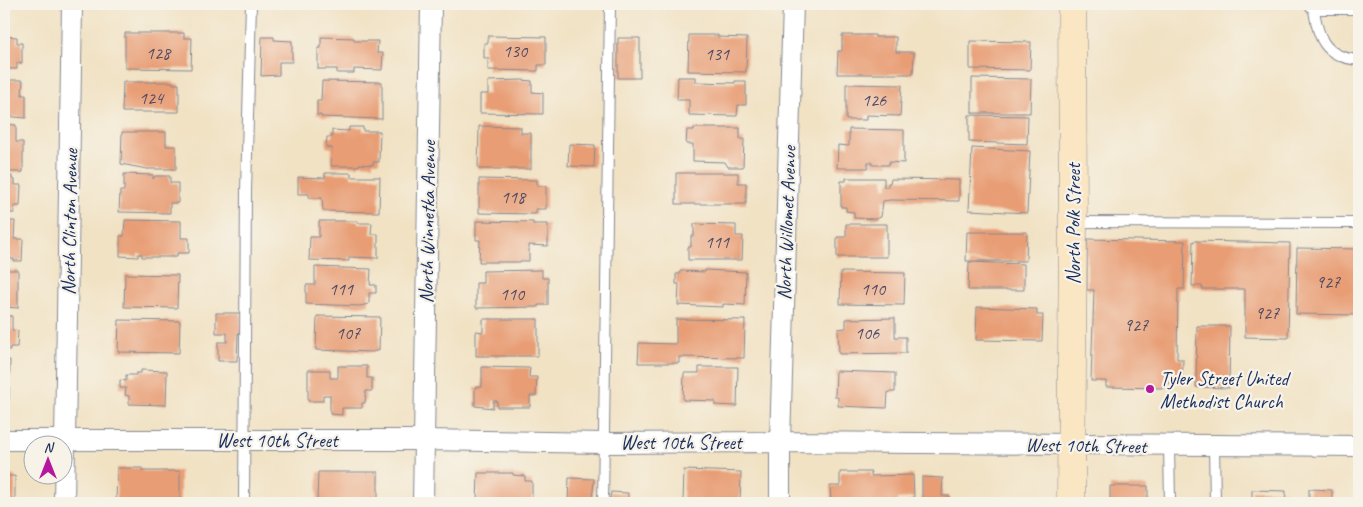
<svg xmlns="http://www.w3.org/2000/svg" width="1363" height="507" font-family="Caveat,sans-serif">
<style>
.building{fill:#e89d74}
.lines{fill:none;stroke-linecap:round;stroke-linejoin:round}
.lane-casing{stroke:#868891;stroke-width:12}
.street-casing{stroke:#868891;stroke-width:22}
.secondary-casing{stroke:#868891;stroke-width:29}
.lane{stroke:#fff;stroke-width:10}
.street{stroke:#fff;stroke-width:20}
.secondary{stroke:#fbe6c3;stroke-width:28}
.poi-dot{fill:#b5179e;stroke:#f7f3e8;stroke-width:2}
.labels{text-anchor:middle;stroke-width:4.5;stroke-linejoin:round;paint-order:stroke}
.number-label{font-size:18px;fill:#4e4a64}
.street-label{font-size:20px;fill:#1b2f5e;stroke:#f7f3e8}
.poi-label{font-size:20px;fill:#1b2f5e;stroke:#f7f3e8;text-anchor:start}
</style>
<rect width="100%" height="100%" fill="#f7f3e8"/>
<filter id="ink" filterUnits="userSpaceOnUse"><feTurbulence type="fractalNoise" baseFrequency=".02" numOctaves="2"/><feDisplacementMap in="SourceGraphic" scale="10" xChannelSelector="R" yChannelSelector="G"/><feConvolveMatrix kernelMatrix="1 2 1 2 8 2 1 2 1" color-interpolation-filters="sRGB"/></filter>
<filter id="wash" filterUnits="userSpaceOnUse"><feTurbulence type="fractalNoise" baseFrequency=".0096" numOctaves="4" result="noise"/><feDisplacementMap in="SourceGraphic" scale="20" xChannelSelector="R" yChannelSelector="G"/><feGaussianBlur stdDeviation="1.12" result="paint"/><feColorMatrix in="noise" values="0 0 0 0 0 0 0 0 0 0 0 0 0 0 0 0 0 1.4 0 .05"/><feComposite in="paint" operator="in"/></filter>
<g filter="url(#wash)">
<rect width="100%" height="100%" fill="#f1e2c4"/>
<g id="blocks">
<path class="building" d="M125 33H184V38H192L191 69 125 68Z
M689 35H718V37L747 38 746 72 688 71Z
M842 35H875V37H896V52H914L913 74H837L838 51H842Z
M4 36 17 37V43H22V63H17V69H4Z
M488 36 546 37V65H538V71L488 70V58H484V43H488Z
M262 37H274V40L292 41V62H279V75L261 76Z
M321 37 354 38V41H378L377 53H383L382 70 354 69V73H337V69H318V48H321Z
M618 38H640V78H618Z
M970 41 1031 42 1030 70 970 69Z
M678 77H696V82L735 83V81H746V105H738L737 116 689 115V100H677Z
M972 78 1031 79 1030 113H972Z
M4 80H23L22 95H26V118L4 116Z
M522 80 532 81V92L543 93V114L480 113V94H488V81Z
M322 81 382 82V119L321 117V115H317V101H321Z
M123 82H173V84H179V112H122Z
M846 84 902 85 900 116 866 115V120H846Z
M969 115 1028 116 1027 144 969 142Z
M4 124 16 125V142H23V172H4Z
M479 126 521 127V133H531V169H478Z
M349 127H363V131H380L379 162H373V165L359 164V166H331L332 148 326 147 327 137H332V130L349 131Z
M694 128H740V139H744L743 167H728L725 162 693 161V144H686L687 130H694Z
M849 129 904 130V163L889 162V165H872V162H868V168H837L838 145 849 146Z
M122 132H166V146H176V169H147L121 164Z
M569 144 595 145 594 167 568 166Z
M972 148 1030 151 1027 213 969 210Z
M325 173H351V177H380L379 212 323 211 322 198H309V194H298V177L325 178Z
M676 173H738V183H746V204H676Z
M124 174 153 175V179L155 176H170V183H178V203H170V213L119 212 120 191H124Z
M4 176H12V179L15 180V185H21L20 206H14V213H4Z
M846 178H884V187H888V183H890L891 179 959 180V201L890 200 883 201 881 217 875 219 854 218V212L846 211V207H841V181H846Z
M479 179 537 180V186H546V209H536V214L479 213Z
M125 220 181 221V238H189V253H177V257H142V254H138V257L120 256V236H124Z
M4 221H15L14 239H23L22 261H14V259L4 258Z
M319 221H358V223H372L371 234H378V258L349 257V261L309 260 310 237H319Z
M476 221 533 222V224H548V246L529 245V261H520V262H479L480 240H476Z
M694 224 736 225V236H743L742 260H688V247H691V236H694Z
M846 224H887V257H837V237H846Z
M967 232H1027L1026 261H966Z
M1087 239 1185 241 1184 289H1178L1177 359H1183L1182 383 1165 382V388L1106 387V381H1091L1094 290H1087Z
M1193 241 1290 243 1288 338 1245 337V289H1202V286H1192Z
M1297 248 1359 249V315L1296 314Z
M969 262 1024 264V290H968Z
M315 267 371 269 370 285H376V293H369V304L360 306 306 304V285H315Z
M4 270H18V308L4 307Z
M542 270V278H548V305H538V307L476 308V283H483V271Z
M705 270 746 272 745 305 723 304V307L678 305 679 284H676V274H680V271L705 272Z
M841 272 905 273 904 305 840 304Z
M125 274 178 275 177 308 124 307Z
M977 307 1037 309V315H1043L1042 341 976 340Z
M216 313H241V333H238L237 361H218V342H227V333H216Z
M4 316H12V330L18 331 17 347H10V350H4Z
M317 316 380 317 379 350 372 352 316 350Z
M895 318V337H906V353L839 354 838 329 846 328V319Z
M483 319H538V356H476V331L483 332Z
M676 319 745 320 744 358 679 357V363H638L639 343 676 344Z
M119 320 180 321 179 353 118 352Z
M1197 326H1230L1229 388 1196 387Z
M10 360 9 400H4V361Z
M338 366H367V378H372V391H366L365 403H362V408H342V415L330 414V395H323V401H308V370H330V378H338Z
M482 367 530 368 529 377H537L536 396H530V407H497V401H493V408L475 406V387H482Z
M699 367H738L737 406 715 405V401L683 400 684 373H699Z
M141 370 167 371 166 405 129 404V396L125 395 126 388H120V380L126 381V375H136V373H141Z
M836 371 895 373V392H888L887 408 838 406V397H835Z
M117 468H142V471H180V503H116Z
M684 470 741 472 740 503H683Z
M4 472H8V476H15V503H4Z
M318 472H378V503H317Z
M840 472H871V476L913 475 914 498 897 499V503H831L830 486H840Z
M478 473H513V475L525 476V481H532V503H477Z
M922 477 943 478 942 496H950V503H922Z
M569 478 594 479 592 503H568Z
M1110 486H1148V503H1110Z
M1309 489 1332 490V503H1309Z
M1252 490 1286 491 1285 503H1252Z
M611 492 628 493V503H610Z"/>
</g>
</g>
<g filter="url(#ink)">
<use href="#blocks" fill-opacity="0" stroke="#868891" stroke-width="1"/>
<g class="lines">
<g class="lane-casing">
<path id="lane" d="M1313 4C1318 36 1322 57 1359 60
M1074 222 1359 223
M1169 445 1170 503
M1214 445 1215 503
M244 503 246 191 251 4
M603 503 610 4"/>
</g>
<g class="street-casing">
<path id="street" d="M1315 4H1359
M4 440H424L604 443 780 442 1359 446
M64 503 72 4
M423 503 431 4
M780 503V442L793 4"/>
</g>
<g class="secondary-casing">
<path id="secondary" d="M1071 503 1073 222 1072 4"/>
</g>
<use href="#lane" class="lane"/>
<use href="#street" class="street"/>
<use href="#secondary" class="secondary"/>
</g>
</g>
<circle class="poi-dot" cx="1150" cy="389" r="5"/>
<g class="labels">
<g class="number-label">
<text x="515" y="57">130</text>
<text x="158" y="59">128</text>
<text x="717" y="60">131</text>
<text x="151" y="104">124</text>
<text x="874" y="106">126</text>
<text x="513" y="203">118</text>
<text x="717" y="248">111</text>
<text x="1328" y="288">927</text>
<text x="341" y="295">111</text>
<text x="873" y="295">110</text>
<text x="512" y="300">110</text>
<text x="1267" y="319">927</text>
<text x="1136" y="331">927</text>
<text x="348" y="339">107</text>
<text x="867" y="339">106</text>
</g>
<g class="street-label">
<text transform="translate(69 222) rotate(-89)" y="7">North Clinton Avenue</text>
<text transform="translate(427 222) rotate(-89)" y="7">North Winnetka Avenue</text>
<text transform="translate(786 223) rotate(-88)" y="7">North Willomet Avenue</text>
<text transform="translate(1073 224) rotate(-90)" y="7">North Polk Street</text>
<text x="277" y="447">West 10th Street</text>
<text x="681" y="449">West 10th Street</text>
<text transform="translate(1086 445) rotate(1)" y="7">West 10th Street</text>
</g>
<g class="poi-label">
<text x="1160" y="385">Tyler Street United<tspan x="1160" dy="23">Methodist Church</tspan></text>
</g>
</g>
<rect width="1363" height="507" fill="none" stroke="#f7f3e8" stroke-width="20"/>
<g transform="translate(48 460)"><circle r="24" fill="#f7f3e8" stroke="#9fa5b1"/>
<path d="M0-4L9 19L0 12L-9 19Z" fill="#b5179e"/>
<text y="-8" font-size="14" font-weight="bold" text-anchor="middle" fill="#1b2f5e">N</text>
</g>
</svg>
